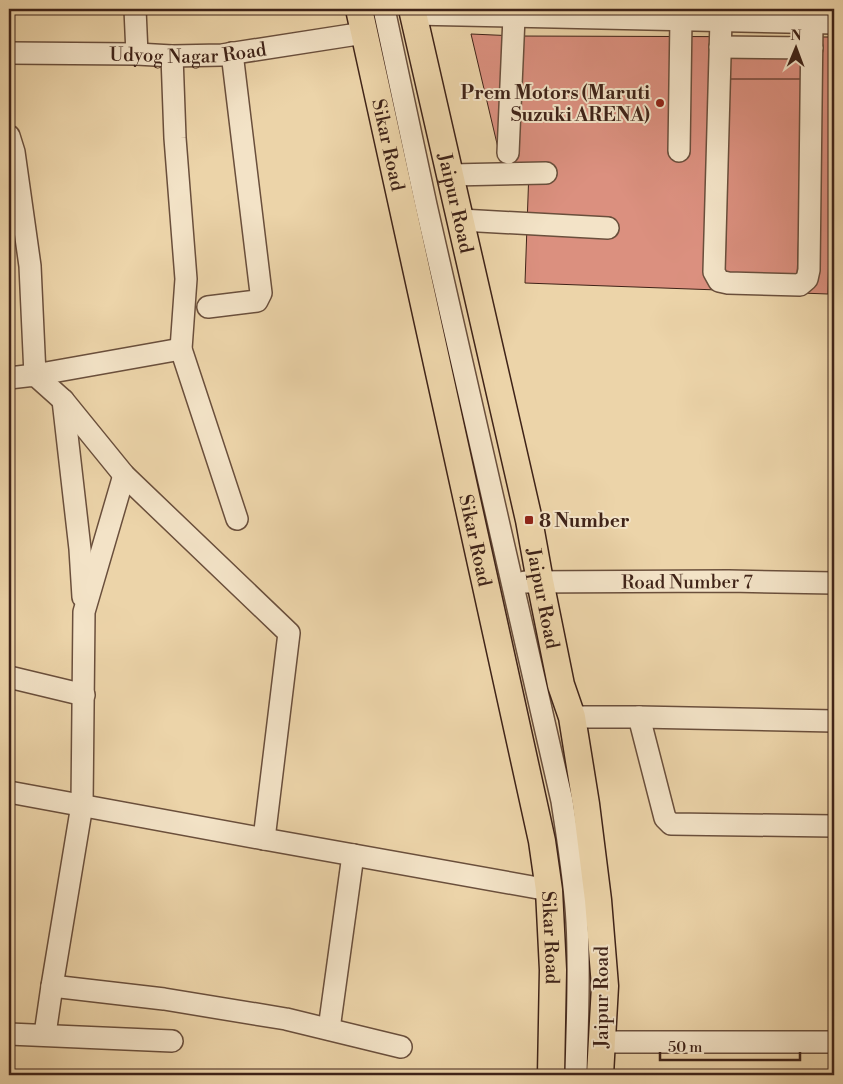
<svg xmlns="http://www.w3.org/2000/svg" width="843" height="1084" font-family="'Libre Bodoni',serif">
<style>
.building{fill:#db907f;stroke:#3f2318}
.lines{fill:none;stroke-linecap:round;stroke-linejoin:round}
.minor-casing{stroke:#6a4f3c;stroke-width:24}
.major-casing{stroke:#3f2318;stroke-width:29}
.minor{stroke:#f3e3c7;stroke-width:21}
.major{stroke:#ecd4a9;stroke-width:26}
.poi-dot{fill:#8f2418;stroke:#f3e3c7;stroke-width:2}
.labels{text-anchor:middle;stroke-width:4;stroke-linejoin:round;paint-order:stroke}
.street-label{font-size:19px;fill:#3f2318;stroke:#f3e3c7}
.poi-label{font-size:19px;font-weight:bold;fill:#3f2318;stroke:#f3e3c7;text-anchor:end}
</style>
<rect width="100%" height="100%" fill="#ecd4a9"/>
<filter id="stains"><feTurbulence type="fractalNoise" baseFrequency=".004" numOctaves="4"/><feColorMatrix values="0 0 0 0 .2 0 0 0 0 .09 0 0 0 0 .02 0 0 0 .5 -.17"/></filter>
<radialGradient id="worn" r=".72"><stop offset=".6" stop-color="#630" stop-opacity="0"/><stop offset="1" stop-color="#630" stop-opacity=".3"/></radialGradient>
<path class="building" d="M471 34 516 36 833 37 828 294 525 283 529 169H503Z
M730 79H805L797 277 725 273Z"/>
<g class="lines">
<g class="minor-casing">
<g id="minor">
<path d="M135 9 137 54"/>
<path d="M384 9 426 205 562 801C568 841 575 881 577 922 580 973 577 1024 576 1075"/>
<path d="M413 14 834 23"/>
<path d="M721 20 714 272 719 281 728 283 800 285 807 279 809 270 812 22"/>
<path d="M720 47 812 48"/>
<path id="s1" d="M9 53 137 54 172 56 222 55 364 33"/>
<path d="M172 56 175 138 186 279 181 349 237 519"/>
<path d="M9 136 14 152 30 266 35 375 181 349"/>
<path d="M679 151 681 19"/>
<path d="M508 153 514 17"/>
<path d="M451 175 546 173"/>
<path d="M461 220 608 228"/>
<path d="M208 307 257 301 261 293 232 53"/>
<path d="M9 378 35 375 63 400 124 475 289 633 264 839"/>
<path d="M63 400 80 549 83 597"/>
<path id="s2" d="M525 582 729 581 834 583"/>
<path d="M9 677 84 695"/>
<path d="M572 717H639L834 721"/>
<path d="M639 717 665 818 671 824 834 826"/>
<path d="M9 792 264 839 549 890"/>
<path d="M52 986 164 999 286 1019 401 1047"/>
<path d="M329 1029 353 855"/>
<path d="M9 1034 172 1041"/>
<path d="M45 1034 52 986 82 805 84 612 124 475"/>
<path d="M603 1042H834"/>
</g>
</g>
<g class="major-casing">
<g id="major">
<path id="s3" d="M359 9 542 841 549 890 553 970 551 1075"/>
<path id="s4" d="M412 9 529 520 540 581 561 685 572 717 586 804 598 900 605 986 600 1075"/>
</g>
</g>
<use href="#minor" class="minor"/>
<use href="#major" class="major"/>
</g>
<g class="poi-dot">
<circle cx="660" cy="103" r="5"/>
<rect x="524" y="515" width="10" height="10" rx="2.5"/>
</g>
<g class="labels">
<g class="street-label">
<text dy="7" stroke="none"><textPath href="#s1" startOffset="179">Udyog Nagar Road</textPath></text>
<text dy="7" stroke="none"><textPath href="#s3" startOffset="139">Sikar Road</textPath></text>
<text dy="7" stroke="none"><textPath href="#s4" startOffset="199">Jaipur Road</textPath></text>
<text dy="7" stroke="none"><textPath href="#s3" startOffset="544">Sikar Road</textPath></text>
<text dy="7" stroke="none"><textPath href="#s2" startOffset="162">Road Number 7</textPath></text>
<text dy="7" stroke="none"><textPath href="#s4" startOffset="604">Jaipur Road</textPath></text>
<text dy="7" stroke="none"><textPath href="#s3" startOffset="949">Sikar Road</textPath></text>
<text transform="translate(601 997) rotate(-90)" y="7">Jaipur Road</text>
</g>
<g class="poi-label">
<text x="650" y="99">Prem Motors (Maruti<tspan x="650" dy="22">Suzuki ARENA)</tspan></text>
<text x="539" y="527" text-anchor="start">8 Number</text>
</g>
</g>
<rect width="843" height="1084" fill="none" stroke="#ecd4a9" stroke-width="30"/>
<rect x="10" y="10" width="823" height="1064" fill="none" stroke="#3f2318" stroke-width="2.5"/>
<rect x="15" y="15" width="813" height="1054" fill="none" stroke="#3f2318"/>
<g transform="translate(796 48) rotate(1)" stroke="#f3e3c7" stroke-width="4" paint-order="stroke">
<path d="M0-4L9 19L0 12L-9 19Z" fill="#3f2318"/>
<text y="-8" font-size="14" font-weight="bold" text-anchor="middle" fill="#3f2318">N</text>
</g>
<path d="M660 1052v8h140v-8" fill="none" stroke="#3f2318" stroke-width="2.5"/>
<text x="668" y="1052" font-size="15" fill="#3f2318" stroke="#f3e3c7" stroke-width="4" paint-order="stroke">50 m</text>
<rect width="100%" height="100%" filter="url(#stains)"/>
<rect width="100%" height="100%" fill="url(#worn)"/>
</svg>
